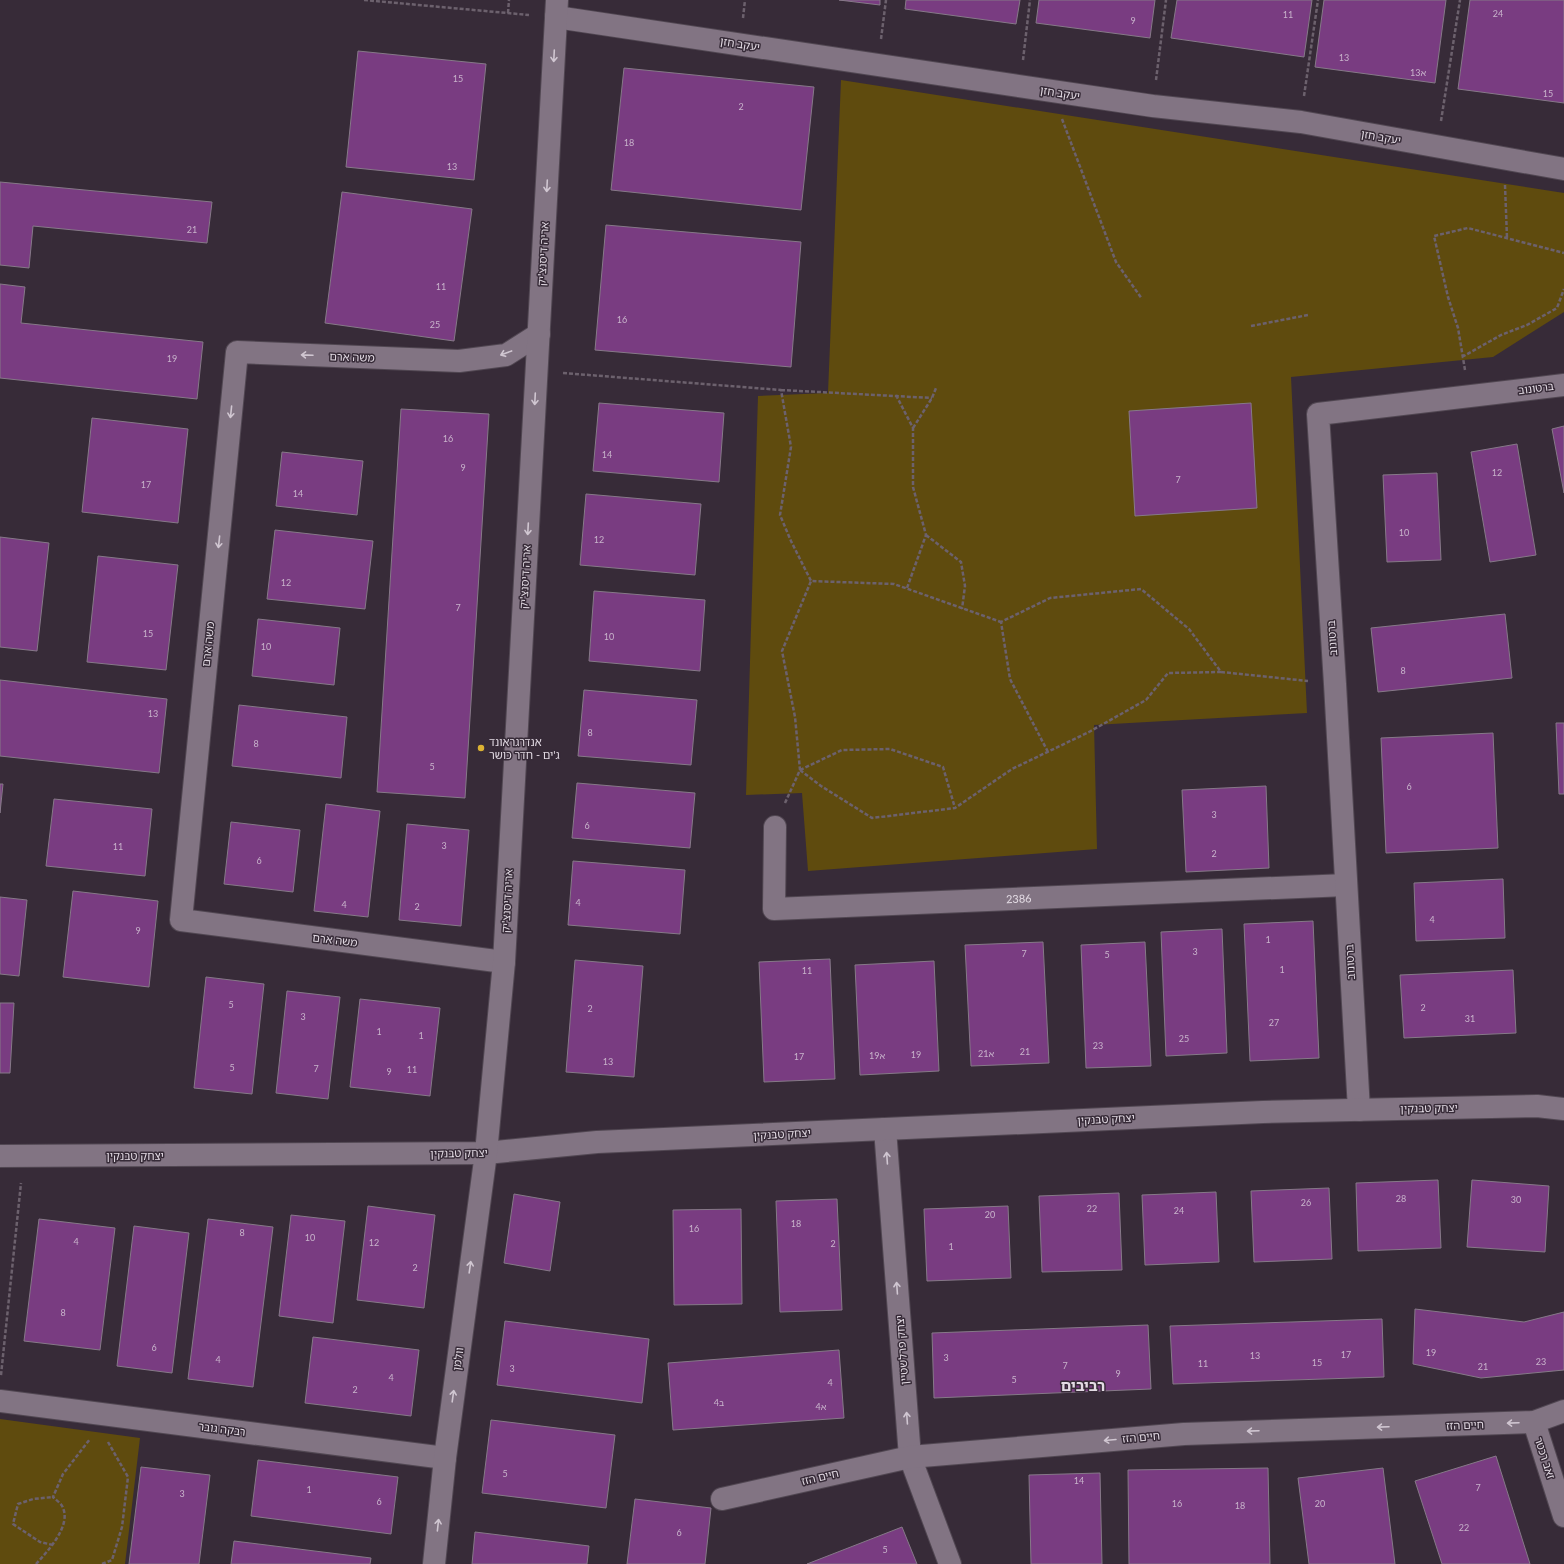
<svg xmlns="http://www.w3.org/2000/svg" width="1564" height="1564" font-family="Lato,'Noto Sans Hebrew',sans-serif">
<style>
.green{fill:#5f4b0e}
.building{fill:#793c81;stroke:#867988}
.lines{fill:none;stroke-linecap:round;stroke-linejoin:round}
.minor-casing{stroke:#514752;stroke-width:24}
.path{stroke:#6c616d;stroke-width:2.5;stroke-dasharray:4 2;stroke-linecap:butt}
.minor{stroke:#827483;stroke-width:22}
.oneway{stroke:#d0c6d1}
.poi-dot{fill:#dcb233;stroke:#372b38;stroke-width:1.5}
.labels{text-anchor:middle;stroke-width:3;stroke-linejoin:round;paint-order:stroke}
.number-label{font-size:9px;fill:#c8b3cb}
.street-label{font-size:11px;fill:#e3dbe4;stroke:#372b38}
.poi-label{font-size:11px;fill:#e3dbe4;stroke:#372b38;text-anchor:start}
.district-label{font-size:15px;font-weight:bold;fill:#e3dbe4;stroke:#372b38}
</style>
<rect width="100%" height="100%" fill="#372b38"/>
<path class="green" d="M841 80 1564 193V312L1493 357 1291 377 1307 713 1094 725 1097 849 808 871 802 793 746 795 758 396 828 393Z
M0 1419 140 1438 125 1564H0Z"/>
<path class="building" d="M839 0H880V5Z
M906 0H1020L1016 24 905 9Z
M1039 0H1155L1150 38 1036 23Z
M1177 0H1312L1304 57 1171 38Z
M1324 0H1446L1435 83 1315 67Z
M1470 0H1564V103L1458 89Z
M358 51 486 64 474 180 346 167Z
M624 68 814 87 801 210 611 190Z
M0 182 212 202 207 243 33 226 29 268 0 265Z
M342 192 472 209 454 341 325 323Z
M606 225 801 242 791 367 595 350Z
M0 284 25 287 21 323 203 342 197 399 0 378Z
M599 403 724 413 719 482 593 471Z
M1251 403 1257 508 1135 516 1129 411Z
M401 409 489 414 465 798 377 792Z
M92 418 188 429 178 523 82 512Z
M1564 426V493L1552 429Z
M1517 444 1536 555 1490 562 1471 452Z
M282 452 363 461 357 515 276 506Z
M1437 473 1441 560 1387 562 1383 475Z
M586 494 701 504 695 575 580 565Z
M275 530 373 541 365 609 267 599Z
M0 537 49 543 37 651 0 647Z
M98 556 178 565 166 670 87 662Z
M594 591 705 600 700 671 589 661Z
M1505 614 1512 678 1378 692 1371 628Z
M258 619 340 628 334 685 252 676Z
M0 680 167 699 159 773 0 756Z
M584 690 697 700 691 765 578 756Z
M239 705 347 717 341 778 232 766Z
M1556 723H1564V794H1559Z
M1493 733 1498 848 1386 853 1381 738Z
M577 783 695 793 690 848 572 838Z
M0 784H3L0 813Z
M1266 786 1269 868 1186 872 1182 790Z
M54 799 152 809 145 876 46 866Z
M326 804 380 811 368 917 314 911Z
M231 822 300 830 293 892 224 884Z
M407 824 469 830 461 926 399 920Z
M573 861 685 870 680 934 568 925Z
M1503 879 1505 938 1416 941 1414 883Z
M73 891 158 901 149 987 63 977Z
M0 897 27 900 19 976 0 974Z
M1313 921 1319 1058 1250 1061 1244 924Z
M1222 929 1227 1053 1166 1056 1161 932Z
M1043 942 1049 1063 971 1066 965 945Z
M1145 942 1151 1066 1086 1068 1081 945Z
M830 959 835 1079 764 1082 759 962Z
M575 960 643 966 634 1077 566 1072Z
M934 961 939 1071 860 1075 855 965Z
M1513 970 1516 1033 1404 1038 1400 975Z
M206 977 264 984 252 1094 194 1088Z
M287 991 340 997 328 1099 276 1093Z
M360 999 440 1008 430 1096 350 1087Z
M0 1003H14L10 1073H0Z
M1438 1180 1441 1248 1358 1251 1356 1183Z
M1472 1180 1549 1186 1545 1252 1467 1247Z
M1329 1188 1332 1259 1254 1262 1251 1191Z
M1216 1192 1219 1262 1145 1265 1142 1195Z
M1119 1193 1122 1270 1042 1272 1039 1196Z
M514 1194 560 1202 550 1271 504 1263Z
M837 1199 842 1310 780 1312 776 1201Z
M368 1206 435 1215 424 1308 357 1300Z
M1008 1206 1011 1278 927 1281 924 1209Z
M741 1209 742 1304 674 1305 673 1210Z
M291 1215 345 1221 333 1323 279 1316Z
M39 1219 115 1228 100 1350 24 1341Z
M208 1219 273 1227 253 1387 188 1379Z
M134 1226 189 1233 172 1373 117 1366Z
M1415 1309 1524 1322 1564 1312V1370L1481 1378 1413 1364Z
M1382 1319 1384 1377 1173 1384 1170 1326Z
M505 1321 649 1339 642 1403 497 1385Z
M1148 1325 1151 1389 934 1398 932 1333Z
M313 1337 419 1350 411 1416 305 1403Z
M839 1350 844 1418 673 1430 668 1363Z
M491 1420 615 1435 606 1508 482 1493Z
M1496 1456 1530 1564H1442L1415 1481Z
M258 1460 398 1477 391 1534 251 1516Z
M141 1467 210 1475 199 1564H129Z
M1268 1468 1270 1564H1129L1128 1470Z
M1383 1468 1395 1564H1309L1298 1478Z
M1100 1473 1102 1564H1031L1029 1475Z
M635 1499 711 1508 705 1564H627Z
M902 1527 917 1564H807Z
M475 1532 589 1546 587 1564H472Z
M234 1541 371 1558 370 1564H231Z"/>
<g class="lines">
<g class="minor-casing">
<g id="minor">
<path d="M556 17 1153 106 1301 122 1564 169"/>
<path id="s1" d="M775 827 774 909 1346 885"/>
<path d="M504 962 181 920 237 352 459 361 506 355 539 334"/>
<path d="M1359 1110 1335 684 1318 414 1564 385"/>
<path d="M885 1129 910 1457 950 1564"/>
<path d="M0 1156 486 1153 597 1142 1263 1112 1537 1106 1564 1109"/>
<path d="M0 1401 445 1458"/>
<path d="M1534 1422 1564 1516"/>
<path d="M722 1499 910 1457 1184 1434 1534 1422 1564 1411"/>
<path d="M434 1564 445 1458 486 1153 504 962 557 0"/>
</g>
</g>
<path class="path" d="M364 0 529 15
M508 13 509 0
M743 18 745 0
M881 39 886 0
M1023 60 1030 0
M1156 80 1166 0
M1304 96 1318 0
M1062 119 1116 262 1142 299
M1441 121 1460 0
M1505 185 1507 238
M1251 326 1308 315
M1462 357 1501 335 1527 325 1557 308 1564 289
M1465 370 1458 328 1448 297 1434 236 1468 228 1564 253
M563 373 781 390 791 447 780 515 791 541 811 581
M781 390 932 398
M896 395 913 428V487L926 535 907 588
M913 428 932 398 936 388
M926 535 961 562 965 586 962 609
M1221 672 1308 681
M800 770 821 786 872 818 955 808 1012 769 1089 732 1146 700 1168 673 1221 672 1189 629 1141 589 1050 598 1001 622 1010 679 1048 752
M800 770 842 750 890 749 943 767 955 808
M785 803 800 770 795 717 782 651 811 581 894 584 1001 622
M1 1375 21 1183
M53 1545 40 1542 13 1524 18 1504 33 1499 53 1497
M36 1564C48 1551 71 1526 63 1508 62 1504 56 1500 53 1497L63 1474 90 1439
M102 1564 112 1560 122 1527 128 1477 108 1442"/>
<use href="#minor" class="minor"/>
</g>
<defs><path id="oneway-shaft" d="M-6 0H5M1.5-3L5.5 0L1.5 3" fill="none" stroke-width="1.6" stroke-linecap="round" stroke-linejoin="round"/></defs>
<g class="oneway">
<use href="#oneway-shaft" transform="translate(554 56) rotate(93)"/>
<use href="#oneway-shaft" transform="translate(547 186) rotate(93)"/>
<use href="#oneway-shaft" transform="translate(506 353) rotate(160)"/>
<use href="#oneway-shaft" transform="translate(307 355) rotate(-178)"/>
<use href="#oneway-shaft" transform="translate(535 399) rotate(93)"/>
<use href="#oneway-shaft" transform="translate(231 412) rotate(96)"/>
<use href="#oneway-shaft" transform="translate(528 529) rotate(93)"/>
<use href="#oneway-shaft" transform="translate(219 542) rotate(96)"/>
<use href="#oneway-shaft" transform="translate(887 1158) rotate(-94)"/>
<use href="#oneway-shaft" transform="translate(470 1267) rotate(-82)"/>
<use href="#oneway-shaft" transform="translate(897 1288) rotate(-94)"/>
<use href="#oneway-shaft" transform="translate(453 1396) rotate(-82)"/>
<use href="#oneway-shaft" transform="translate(907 1418) rotate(-94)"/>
<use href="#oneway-shaft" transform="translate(1513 1423) rotate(178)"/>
<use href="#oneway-shaft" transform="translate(1383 1427) rotate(178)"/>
<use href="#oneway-shaft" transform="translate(1253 1431) rotate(178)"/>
<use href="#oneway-shaft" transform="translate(1110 1440) rotate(175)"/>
<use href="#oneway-shaft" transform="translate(438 1525) rotate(-84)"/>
</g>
<circle class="poi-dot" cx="481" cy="748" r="4"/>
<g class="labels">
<g class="number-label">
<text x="1498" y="17">24</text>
<text x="1288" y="18">11</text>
<text x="1133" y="24">9</text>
<text x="1344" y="61">13</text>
<text x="1418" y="76">13א</text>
<text x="458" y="82">15</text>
<text x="1548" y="97">15</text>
<text x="741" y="110">2</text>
<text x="629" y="146">18</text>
<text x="452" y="170">13</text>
<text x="192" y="233">21</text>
<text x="441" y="290">11</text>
<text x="622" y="323">16</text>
<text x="435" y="328">25</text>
<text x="172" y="362">19</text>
<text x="448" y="442">16</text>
<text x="607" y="458">14</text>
<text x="463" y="471">9</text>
<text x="1497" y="476">12</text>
<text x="1178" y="483">7</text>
<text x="146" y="488">17</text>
<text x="298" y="497">14</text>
<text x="1404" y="536">10</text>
<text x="599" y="543">12</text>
<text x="286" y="586">12</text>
<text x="458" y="611">7</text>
<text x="148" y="637">15</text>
<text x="609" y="640">10</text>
<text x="266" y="650">10</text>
<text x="1403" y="674">8</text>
<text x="153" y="717">13</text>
<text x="590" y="736">8</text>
<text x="256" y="747">8</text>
<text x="432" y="770">5</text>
<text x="1409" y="790">6</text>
<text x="1214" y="818">3</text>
<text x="587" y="829">6</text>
<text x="444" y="849">3</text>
<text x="118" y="850">11</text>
<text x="1214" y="857">2</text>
<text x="259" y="864">6</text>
<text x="578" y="906">4</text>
<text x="344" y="908">4</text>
<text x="417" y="910">2</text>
<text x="1432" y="923">4</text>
<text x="138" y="934">9</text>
<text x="1268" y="943">1</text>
<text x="1195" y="955">3</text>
<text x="1024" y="957">7</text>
<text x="1107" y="958">5</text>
<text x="1282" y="973">1</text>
<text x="807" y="974">11</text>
<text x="231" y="1008">5</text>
<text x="1423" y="1011">2</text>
<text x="590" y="1012">2</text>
<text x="303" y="1020">3</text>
<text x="1470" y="1022">31</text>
<text x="1274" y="1026">27</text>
<text x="379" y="1035">1</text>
<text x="421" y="1039">1</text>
<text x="1184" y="1042">25</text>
<text x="1098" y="1049">23</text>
<text x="1025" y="1055">21</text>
<text x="986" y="1057">21א</text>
<text x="916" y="1058">19</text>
<text x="877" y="1059">19א</text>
<text x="799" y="1060">17</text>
<text x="608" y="1065">13</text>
<text x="232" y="1071">5</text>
<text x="316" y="1072">7</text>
<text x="412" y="1073">11</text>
<text x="389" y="1075">9</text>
<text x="1401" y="1202">28</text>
<text x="1516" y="1203">30</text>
<text x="1306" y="1206">26</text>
<text x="1092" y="1212">22</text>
<text x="1179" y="1214">24</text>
<text x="990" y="1218">20</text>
<text x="796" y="1227">18</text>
<text x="694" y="1232">16</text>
<text x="242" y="1236">8</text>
<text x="310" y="1241">10</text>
<text x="76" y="1245">4</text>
<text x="374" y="1246">12</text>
<text x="833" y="1247">2</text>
<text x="951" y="1250">1</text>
<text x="415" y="1271">2</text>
<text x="63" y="1316">8</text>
<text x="154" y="1351">6</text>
<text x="1431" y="1356">19</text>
<text x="1346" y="1358">17</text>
<text x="1255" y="1359">13</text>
<text x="946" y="1361">3</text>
<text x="218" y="1363">4</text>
<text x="1541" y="1365">23</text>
<text x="1317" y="1366">15</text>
<text x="1203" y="1367">11</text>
<text x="1065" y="1369">7</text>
<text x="1483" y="1370">21</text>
<text x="512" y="1372">3</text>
<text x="1118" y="1377">9</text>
<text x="391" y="1381">4</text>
<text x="1014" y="1383">5</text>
<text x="830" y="1386">4</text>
<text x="355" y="1393">2</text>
<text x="719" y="1406">4ב</text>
<text x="821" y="1410">4א</text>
<text x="505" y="1477">5</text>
<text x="1079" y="1484">14</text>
<text x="1478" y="1491">7</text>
<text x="309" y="1493">1</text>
<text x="182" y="1497">3</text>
<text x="379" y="1505">6</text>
<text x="1177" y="1507">16</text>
<text x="1320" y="1507">20</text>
<text x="1240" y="1509">18</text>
<text x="1464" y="1531">22</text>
<text x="679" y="1536">6</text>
<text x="885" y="1553">5</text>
</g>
<g class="street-label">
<text transform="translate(740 44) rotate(9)" y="4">יעקב חזן</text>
<text transform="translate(1060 93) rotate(9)" y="4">יעקב חזן</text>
<text transform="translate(1381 137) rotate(10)" y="4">יעקב חזן</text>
<text transform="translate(543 254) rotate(-87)" y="4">אריה דיסנצ'יק</text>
<text transform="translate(352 357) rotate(2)" y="4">משה ארם</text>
<text transform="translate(1536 388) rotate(-7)" y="4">ברטונוב</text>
<text transform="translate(525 577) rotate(-87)" y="4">אריה דיסנצ'יק</text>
<text transform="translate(1332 638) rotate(-94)" y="4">ברטונוב</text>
<text transform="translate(208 644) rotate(-84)" y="4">משה ארם</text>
<text dy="4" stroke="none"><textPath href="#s1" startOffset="327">2386</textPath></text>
<text transform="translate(507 901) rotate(-87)" y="4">אריה דיסנצ'יק</text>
<text transform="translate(335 940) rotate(7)" y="4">משה ארם</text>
<text transform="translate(1350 962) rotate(-93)" y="4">ברטונוב</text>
<text transform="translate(1429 1108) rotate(-1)" y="4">יצחק טבנקין</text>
<text transform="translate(1106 1119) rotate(-3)" y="4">יצחק טבנקין</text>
<text transform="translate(782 1134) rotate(-3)" y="4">יצחק טבנקין</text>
<text transform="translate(459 1153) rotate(-1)" y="4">יצחק טבנקין</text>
<text x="135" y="1160">יצחק טבנקין</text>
<text transform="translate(902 1350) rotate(-94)" y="4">יצחק פרלשטיין</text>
<text transform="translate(458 1359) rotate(-82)" y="4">וולמן</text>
<text transform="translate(1465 1425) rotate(-2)" y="4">חיים הזז</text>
<text transform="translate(222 1429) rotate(7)" y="4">רבקה גובר</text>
<text transform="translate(1141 1437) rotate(-5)" y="4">חיים הזז</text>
<text transform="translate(1545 1458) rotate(72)" y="4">זאב רכטר</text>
<text transform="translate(820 1477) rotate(-13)" y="4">חיים הזז</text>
</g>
<g class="poi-label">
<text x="489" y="746">אנדרגראונד<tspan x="489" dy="13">ג'ים - חדר כושר</tspan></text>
</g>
<g class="district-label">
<text x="1083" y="1391">רביבים</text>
</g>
</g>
</svg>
